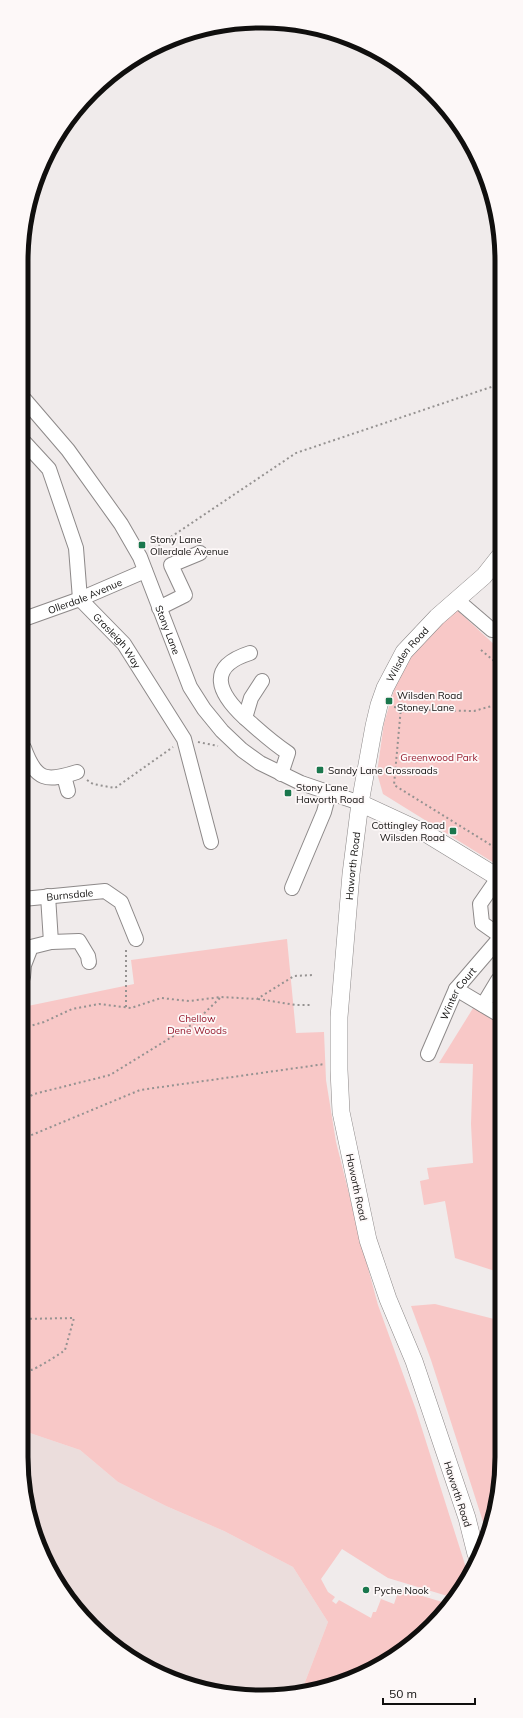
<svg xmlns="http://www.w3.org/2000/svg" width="523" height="1718" font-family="Mulish,sans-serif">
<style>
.built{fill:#ebdddc}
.green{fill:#f8c8c7}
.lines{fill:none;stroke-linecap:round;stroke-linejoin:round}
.stream{stroke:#44b07a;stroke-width:3.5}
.minor-casing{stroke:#8d8989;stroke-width:16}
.major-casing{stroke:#8d8989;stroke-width:18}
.path{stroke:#959291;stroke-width:2;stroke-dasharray:2 3;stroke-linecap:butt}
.minor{stroke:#fff;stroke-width:14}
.major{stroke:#fff;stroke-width:17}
.poi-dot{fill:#1a774d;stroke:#fdf8f8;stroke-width:1.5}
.labels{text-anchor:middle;stroke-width:3.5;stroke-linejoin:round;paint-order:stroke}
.poi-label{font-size:10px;fill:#100f0e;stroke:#fdf8f8;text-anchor:start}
.street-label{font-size:10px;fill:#100f0e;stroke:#fdf8f8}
.park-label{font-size:10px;fill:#95192c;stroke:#fdf8f8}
.rim{fill:none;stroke:#100f0e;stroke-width:5}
</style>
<rect width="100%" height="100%" fill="#f0ebeb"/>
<path class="built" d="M21 1430 80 1450 118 1482 166 1506 224 1531 293 1567 328 1622 302 1690 230 1695 155 1672 81 1615 39 1548 21 1457Z"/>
<path class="green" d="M457 610 499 649V866L383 794 377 773 384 723 395 687 415 650Z
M287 939 296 1033 324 1032 326 1080 336 1142 365 1257 378 1305 416 1410 468 1574 462 1590 454 1598 388 1578 342 1549 321 1579 328 1592 335 1597 332 1601 336 1604 339 1600 371 1618 373 1612H376L381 1599 394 1604 399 1589 449 1604 408 1647 324 1689 302 1690 328 1622 293 1567 224 1531 166 1506 118 1482 80 1450 21 1430 23 1007 134 984 131 960Z
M475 1005 498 1018V1272L455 1258 445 1201 424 1205 420 1181 429 1179 427 1168 473 1163 471 1124 473 1064 439 1063Z
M435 1304 498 1320 497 1504 486 1531 431 1360 411 1306Z"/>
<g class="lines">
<path class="stream" d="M21 1395 27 1396"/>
<g class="minor-casing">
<g id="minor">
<path id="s1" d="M25 400 68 450 121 524 140 557 190 687 204 709 222 731 242 750 260 763 301 783 360 803"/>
<path id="s2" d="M25 443 49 469 76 548 80 599 124 644 184 739 211 842"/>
<path d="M457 600 492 630 499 628"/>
<path d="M159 608 185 595 171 565 200 553"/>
<path id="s3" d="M24 619 80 599 145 571"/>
<path d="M250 653C206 667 218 693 245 718 261 732 270 741 288 753L281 774"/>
<path d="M245 718 251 698 262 681"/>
<path d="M24 748C36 781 46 782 77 772"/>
<path d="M64 776 68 791"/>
<path d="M498 878 480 904 482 923 499 935"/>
<path d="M292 888 324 812 329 793"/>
<path d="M48 896 51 942"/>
<path id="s4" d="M23 899 105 891 121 902 136 939"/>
<path d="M23 977 24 965 31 947 51 942 79 941 88 956 89 962"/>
<path d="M456 989 498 1014"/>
<path d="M483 1005 498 980"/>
<path id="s5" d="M428 1054 456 989 499 939"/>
</g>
</g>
<g class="major-casing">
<g id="major">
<path d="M360 803 427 834 499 878"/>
<path id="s6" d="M476 1554 467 1518 414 1361 388 1299 368 1240 341 1112 339 1070V1017L351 874 360 803 374 726 379 705 385 688 404 652 437 617 484 576 499 557"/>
</g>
</g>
<path class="path" d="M150 551 296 453 500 384
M481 650 499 665
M394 707 424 710 474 711 499 704
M401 707 394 785 499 850
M198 742 218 746
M87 780 93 784 115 788 173 747
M258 999 296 1005H312
M126 1007V948
M23 1028 44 1022 72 1009 99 1004 131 1008 161 998 189 1001 221 997 257 999 294 976 313 975
M22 1101 34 1094 110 1075 193 1024 220 998
M22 1139 140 1090 325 1064
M21 1369C24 1370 28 1371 31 1370 34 1370 62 1353 65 1350L74 1318 22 1319"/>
<use href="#minor" class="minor"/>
<use href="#major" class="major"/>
</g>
<g class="poi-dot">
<rect x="138" y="541" width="8" height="8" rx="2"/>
<rect x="385" y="697" width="8" height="8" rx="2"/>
<rect x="316" y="766" width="8" height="8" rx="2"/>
<rect x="284" y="789" width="8" height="8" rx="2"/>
<rect x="449" y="827" width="8" height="8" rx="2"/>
<circle cx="366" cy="1590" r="4"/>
</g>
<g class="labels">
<g class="poi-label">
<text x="150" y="543">Stony Lane<tspan x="150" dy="12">Ollerdale Avenue</tspan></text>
<text x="397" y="699">Wilsden Road<tspan x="397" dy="12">Stoney Lane</tspan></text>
<text x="328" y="774">Sandy Lane Crossroads</text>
<text x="296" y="791">Stony Lane<tspan x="296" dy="12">Haworth Road</tspan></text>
<text x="445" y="829" text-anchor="end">Cottingley Road<tspan x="445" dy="12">Wilsden Road</tspan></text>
<text x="374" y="1594">Pyche Nook</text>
</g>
<g class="street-label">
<text dy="4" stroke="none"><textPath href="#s3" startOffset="65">Ollerdale Avenue</textPath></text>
<text dy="4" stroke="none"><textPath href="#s1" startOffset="273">Stony Lane</textPath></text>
<text dy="4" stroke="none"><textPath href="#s2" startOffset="226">Grasleigh Way</textPath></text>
<text dy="4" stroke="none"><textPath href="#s6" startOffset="932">Wilsden Road</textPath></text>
<text dy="4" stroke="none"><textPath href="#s6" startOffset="710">Haworth Road</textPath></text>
<text dy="4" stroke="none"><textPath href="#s4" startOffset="47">Burnsdale</textPath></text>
<text dy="4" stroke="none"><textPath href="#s5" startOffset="68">Winter Court</textPath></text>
<text transform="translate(357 1187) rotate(78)" y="4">Haworth Road</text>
<text transform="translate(458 1494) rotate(72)" y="4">Haworth Road</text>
</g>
<g class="park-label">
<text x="439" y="761">Greenwood Park</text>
<text x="197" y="1022">Chellow<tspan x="197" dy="12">Dene Woods</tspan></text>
</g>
</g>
<path d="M0 0H523V1718H0ZM261 28H262A233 233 0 0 1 495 261V1457A233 233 0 0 1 262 1690H261A233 233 0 0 1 28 1457V261A233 233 0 0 1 261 28Z" fill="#fdf8f8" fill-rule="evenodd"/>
<path class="rim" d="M261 28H262A233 233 0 0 1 495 261V1457A233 233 0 0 1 262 1690H261A233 233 0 0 1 28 1457V261A233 233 0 0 1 261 28Z"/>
<path d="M383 1698v6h92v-6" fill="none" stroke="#100f0e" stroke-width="2"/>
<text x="389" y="1698" font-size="12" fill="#100f0e" stroke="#fdf8f8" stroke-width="3" paint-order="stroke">50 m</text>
</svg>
